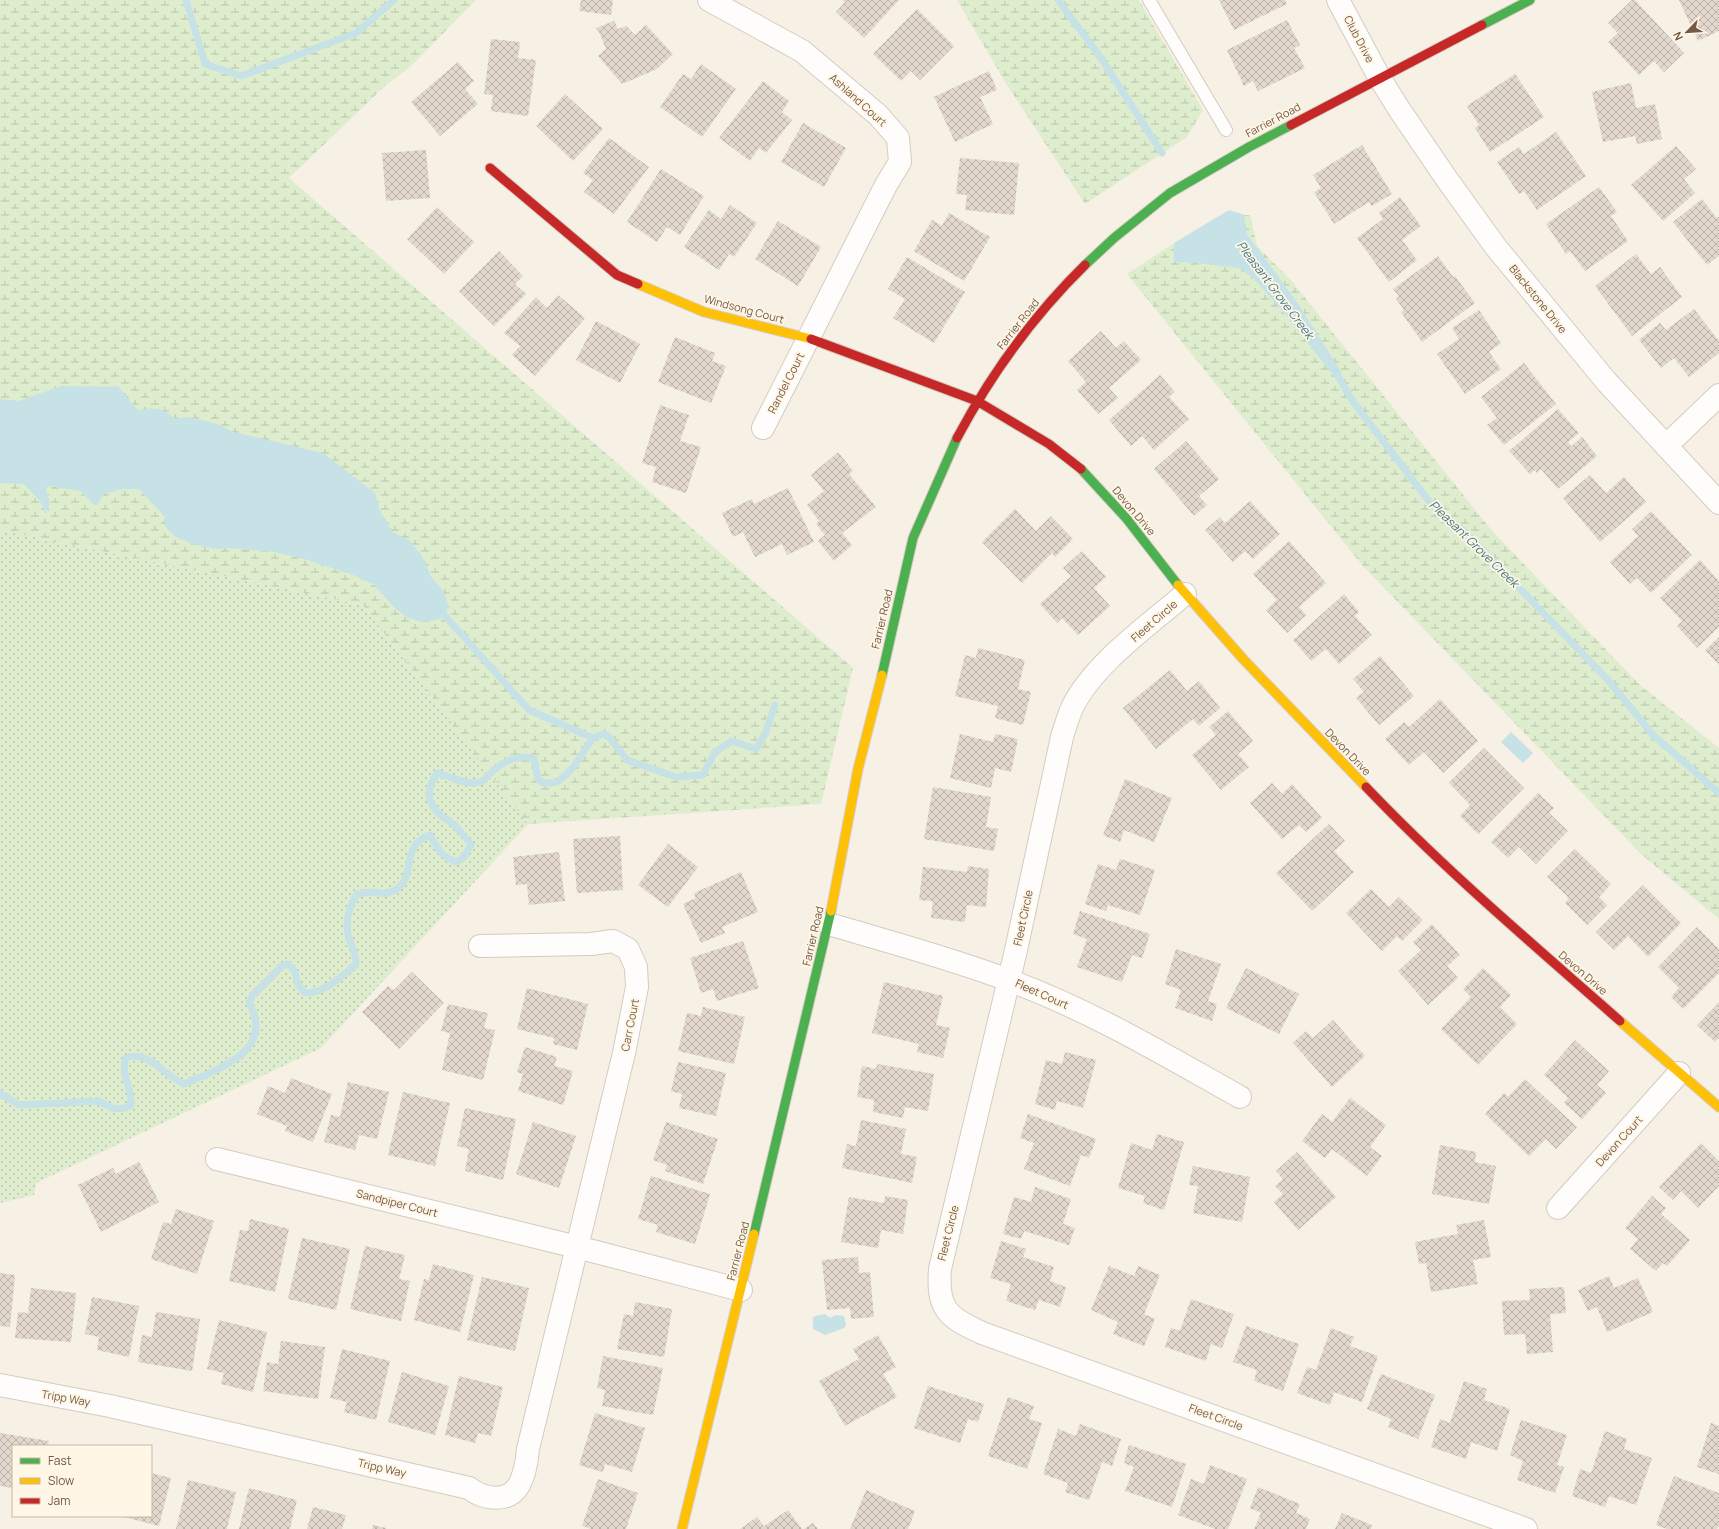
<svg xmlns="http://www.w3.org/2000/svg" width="1719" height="1529" font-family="Manrope,sans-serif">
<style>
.grass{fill:url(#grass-dots)}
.wetland{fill:url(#wetland-marsh)}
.water{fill:#c6e2e6}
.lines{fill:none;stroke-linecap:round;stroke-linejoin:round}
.stream{stroke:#c6e2e6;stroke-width:7}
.building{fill:url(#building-cross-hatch)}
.lane-casing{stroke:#d5cbc0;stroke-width:14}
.street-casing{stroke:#d5cbc0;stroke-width:24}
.fast-casing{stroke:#d6ccc2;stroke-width:11}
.slow-casing{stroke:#d6ccc2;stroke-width:11}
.jam-casing{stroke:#d6ccc2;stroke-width:11}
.lane{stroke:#fefdfb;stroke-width:12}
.street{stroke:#fefdfb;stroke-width:22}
.fast{stroke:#4caf50;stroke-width:9}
.slow{stroke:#ffc107;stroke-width:9}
.jam{stroke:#c62828;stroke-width:9}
.labels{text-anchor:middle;stroke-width:3.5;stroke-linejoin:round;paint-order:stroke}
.street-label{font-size:11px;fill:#735946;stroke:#fff6e5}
.water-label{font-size:12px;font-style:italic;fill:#3f7888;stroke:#fff6e5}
</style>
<defs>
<pattern id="grass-dots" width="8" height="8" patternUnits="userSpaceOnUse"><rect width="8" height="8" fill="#dfedcf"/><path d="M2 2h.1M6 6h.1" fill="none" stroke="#b9c3aa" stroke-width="1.8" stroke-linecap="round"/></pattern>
<pattern id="wetland-marsh" width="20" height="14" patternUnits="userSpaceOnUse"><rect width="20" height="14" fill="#dfedcf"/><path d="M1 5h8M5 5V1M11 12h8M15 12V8" fill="none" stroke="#b9c3aa"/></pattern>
<pattern id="building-cross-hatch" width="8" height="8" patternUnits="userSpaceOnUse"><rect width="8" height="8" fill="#e2d8cd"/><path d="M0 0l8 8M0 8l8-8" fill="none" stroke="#bcb2a8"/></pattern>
</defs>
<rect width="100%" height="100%" fill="#f6f0e5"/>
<path class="grass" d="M0 530 363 605 528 824 321 1048 36 1183 34 1195 0 1203Z"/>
<path class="wetland" d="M0 0H476L410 67 386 85 289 178 853 668 821 804 528 824 363 605 0 530Z
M957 0H1139L1203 110 1187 137 1085 204 1007 85Z
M1232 211 1244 215H1250L1257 246 1290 279 1493 532 1641 686 1719 748V919L1641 854 1363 566 1127 274 1174 243Z"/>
<path class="water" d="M1229 210 1244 215 1247 234 1297 302 1342 373 1333 375 1289 319 1254 279 1239 268 1196 263 1174 262V243Z
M61 386 119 387C126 395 131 404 139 410 155 407 163 408 175 419L189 417 218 424 233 432 246 435 323 453 375 493 381 513 393 532 410 541 421 554 432 578 443 590 448 604 446 617 436 620 421 622 408 618 396 609 373 584 353 575 304 559 274 552 229 548 215 549 193 544 174 536 165 526V517L139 489H123L104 494 96 506 80 491 48 486 46 490 50 503 46 514 40 501 24 484 0 483V399L19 401Z
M1511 732 1533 753 1523 763 1501 742Z
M825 1314 830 1318 836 1315 844 1316 846 1325 844 1328 825 1335 813 1329V1318L815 1316Z"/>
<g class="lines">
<path class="stream" d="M186 0 205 64 241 76 356 33 394 0
M1058 0 1101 58 1162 153
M1332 366 1354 403 1435 509 1465 532 1608 680 1653 735 1719 793
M438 611 446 617 529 710 593 738 603 734 609 737 627 760 676 777 703 775 715 752 732 741 756 749 765 734 775 705
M0 1093 19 1105 98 1101 115 1109 124 1108 131 1105C133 1090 120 1074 126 1058 150 1050 164 1076 184 1084 218 1069 276 1051 249 1003L253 995 282 966 287 964C299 971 294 977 299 986 301 988 303 991 305 993 325 993 341 977 356 964 357 953 350 944 348 934 345 922 350 903 357 894 362 894 367 892 372 892 380 893 386 895 393 891 415 881 403 855 419 841 423 838 425 836 430 835 437 848 442 857 456 862L464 857 471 845C466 838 460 830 453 824 448 820 442 817 438 813 425 799 428 787 437 773 450 776 466 786 480 782 486 780 489 774 494 770 504 761 521 753 534 759L538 779 543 783C548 783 554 784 558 781 573 772 583 752 593 738"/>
</g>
<path class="building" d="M581 0H613L611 15 579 11Z
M842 0H899L864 38 836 12 845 2Z
M1219 0H1285L1287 4 1234 30Z
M1632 0H1635L1684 53 1664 72 1654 61 1639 75 1608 42 1618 33 1608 23Z
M1679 0H1719V31L1698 41Z
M917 9 954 46 920 80 911 71 901 81 873 54Z
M1287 20 1300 45 1294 48 1305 68 1258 91 1253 81 1244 86 1227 50Z
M614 21 618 29 626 26 635 35 646 25 673 54 657 69 622 84 598 56 606 49 599 32 596 28Z
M491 39 520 42 518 58 536 60 528 116 491 111 493 95 484 94Z
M458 62 474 81 465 89 478 104 440 136 411 102Z
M701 64 736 89 702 137 660 107 683 74 691 79Z
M989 71 997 90 980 97 993 124 955 142 934 97Z
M1515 74 1544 117 1490 152 1475 128 1479 125 1467 106Z
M763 81 789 101 782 112 792 120 766 153 759 148 750 161 719 138Z
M1631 83 1636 108 1655 104 1662 139 1637 144 1635 136 1603 142 1592 92Z
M565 94 603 129 573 161 536 126Z
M803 123 846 148 824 187 781 162Z
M1556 132 1586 176 1537 210 1524 191 1519 194 1497 162 1519 147 1524 154Z
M609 138 649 167 614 214 584 192 593 180 583 173Z
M1362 145 1392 194 1372 206 1369 202 1334 224 1314 192 1321 188 1313 175Z
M1676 146 1696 169 1684 179 1695 193 1663 221 1631 185Z
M426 150 430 198 386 201 382 153Z
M960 158 1019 163 1014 215 965 210 967 195 956 194Z
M661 169 704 196 680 235 667 227 657 242 627 222Z
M1599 187 1617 212 1611 216 1628 241 1585 271 1570 251 1566 254 1546 224Z
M1400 197 1421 226 1402 240 1417 260 1389 282 1357 238 1383 219 1379 213Z
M1702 199 1717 218 1719 216V256L1707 265 1673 222Z
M730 205 757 223 734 257 729 254 719 270 684 247 709 210 721 219Z
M437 207 474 242 444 274 407 239Z
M949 213 990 237 964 281 914 251 932 220 942 226Z
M778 221 821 247 798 286 755 259Z
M499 251 523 276 515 284 526 294 494 326 459 291Z
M1636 254 1651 274 1660 267 1682 297 1632 336 1595 286Z
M1438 256 1453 277 1455 276 1475 303 1422 342 1401 312 1404 310 1396 299 1399 296 1393 289Z
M907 257 965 292 934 343 893 318 905 299 888 289Z
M558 295 585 318 535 376 512 355 520 346 504 333 536 297 547 308Z
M1694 309 1719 341V353L1689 377 1674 358 1661 368 1639 340 1660 323 1666 330Z
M1479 310 1501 343 1489 352 1501 369 1465 394 1437 354 1459 339 1452 328Z
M596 321 640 344 620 383 576 360Z
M1101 331 1116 348 1124 341 1141 360 1109 388 1118 398 1098 414 1077 390 1086 382 1068 361Z
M675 337 715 353 712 361 726 366 711 403 658 382Z
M1524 363 1556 404 1504 445 1487 425 1497 418 1481 397Z
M1160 375 1175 392 1169 397 1189 419 1154 450 1142 436 1131 446 1109 420Z
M660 405 689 415 680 441 701 447 686 493 652 482 656 467 642 463Z
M1558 409 1579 433 1568 442 1571 446 1582 437 1597 456 1558 489 1541 469 1537 473 1535 470 1530 474 1509 451Z
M1186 441 1219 479 1199 496 1207 505 1194 516 1154 469Z
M838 452 853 471 849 474 876 507 842 533 852 545 834 561 818 541 825 535 816 524 819 521 807 505 824 491 811 475Z
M1590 475 1606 493 1624 477 1646 502 1600 542 1563 498Z
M788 488 814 542 787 555 782 544 755 557 743 532 733 537 722 513 752 499 754 504Z
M1250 501 1280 534 1253 559 1245 551 1233 562 1205 530 1220 517 1225 523Z
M1015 509 1036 531 1051 516 1073 539 1055 557 1052 553 1022 583 982 542Z
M1651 511 1692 555 1651 593 1637 578 1630 584 1610 562 1638 536 1632 529Z
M1289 541 1326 583 1299 607 1306 615 1287 633 1266 610 1277 600 1253 574Z
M1082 551 1106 577 1094 588 1110 606 1078 635 1062 618 1057 623 1040 604 1071 576 1063 568Z
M1700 560 1719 581V627L1697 648 1677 626 1682 621 1660 598Z
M1344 594 1359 612 1355 616 1372 635 1339 664 1326 649 1311 661 1293 640Z
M1719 637V665L1705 650Z
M978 648 1025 660 1018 689 1031 692 1023 725 995 718 998 706 955 696 965 655 976 658Z
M1380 656 1414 696 1379 725 1356 698 1364 692 1353 679Z
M1170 670 1187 691 1199 681 1220 708 1199 726 1193 719 1156 749 1123 708Z
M1440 699 1478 741 1443 773 1424 752 1409 765 1385 739 1404 722 1409 727Z
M1228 711 1253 741 1238 754 1249 767 1221 790 1192 755 1216 735 1209 727Z
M960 734 993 742 995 734 1018 739 1011 772 995 768 991 788 950 778Z
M1484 748 1524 788 1478 834 1460 816 1470 805 1449 783Z
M1125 779 1172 798 1154 842 1124 830 1120 842 1103 835Z
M1272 783 1282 794 1292 784 1322 818 1306 832 1299 825 1282 839 1250 803Z
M933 787 991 797 986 827 998 829 994 851 924 839Z
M1538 793 1554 808 1549 813 1568 831 1536 864 1519 847 1508 858 1491 842Z
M1329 824 1345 841 1334 851 1354 872 1312 911 1276 873Z
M620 836 623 890 577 893 573 839Z
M668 844 698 867 668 907 638 885Z
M1575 849 1611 884 1599 897 1607 905 1587 925 1565 903 1569 898 1547 877Z
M559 852 565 901 529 905 527 884 516 885 513 857Z
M1120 859 1155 870 1140 915 1108 905 1106 911 1085 904 1098 864 1116 870Z
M968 866 989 869 986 907 967 905 965 922 931 918 933 901 919 900 923 867 967 872Z
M741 872 758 912 722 927 725 933 701 943 683 904 696 898 694 893Z
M1643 885 1681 923 1648 957 1628 936 1614 950 1596 932Z
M1371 889 1389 907 1399 897 1423 920 1402 941 1397 936 1382 951 1346 913Z
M1080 911 1150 934 1142 958 1132 955 1122 982 1077 967 1087 939 1073 934Z
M1432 924 1460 955 1447 966 1458 978 1428 1005 1398 971 1421 950 1413 942Z
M1697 927 1719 949V973L1683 1009 1671 997 1679 988 1658 967Z
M743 941 759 988 717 1001 713 989 701 993 690 958Z
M1176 949 1221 964 1208 1001 1217 1004 1212 1021 1175 1008 1181 990 1165 984Z
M1246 968 1299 994 1279 1034 1226 1008Z
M1483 968 1511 995 1500 1007 1517 1024 1478 1065 1441 1029 1471 997 1463 989Z
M412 972 444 1003 399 1049 362 1012 388 986 394 990Z
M884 982 943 996 936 1025 950 1028 943 1058 917 1052 919 1044 872 1033Z
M527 988 588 1004 577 1050 553 1044 554 1038 517 1029Z
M1719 1002V1038L1715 1042 1697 1025Z
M448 1004 488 1013 484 1028 495 1030 483 1080 442 1070 450 1033 441 1031Z
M703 1007 745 1017 734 1064 678 1051 687 1013 701 1016Z
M1333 1020 1365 1056 1332 1087 1293 1043 1306 1031 1313 1038Z
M1575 1040 1609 1071 1597 1085 1606 1093 1582 1119 1564 1103 1568 1098 1544 1075Z
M525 1047 557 1057 554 1066 573 1071 563 1105 518 1091 523 1074 517 1072Z
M1065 1052 1096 1060 1083 1108 1057 1101 1055 1110 1035 1104 1046 1060 1062 1064Z
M678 1062 726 1073 716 1116 679 1108 682 1094 671 1091Z
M877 1064 934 1074 928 1111 905 1107 903 1118 873 1112 874 1100 857 1097 862 1066 876 1069Z
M291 1078 332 1094 313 1142 285 1131 287 1126 257 1114 268 1086 285 1093Z
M1525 1079 1577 1127 1556 1149 1546 1139 1529 1156 1485 1114 1504 1093 1508 1097Z
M348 1082 389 1092 377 1139 359 1135 355 1150 324 1142 331 1115 340 1117Z
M403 1092 450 1103 435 1166 388 1155Z
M1350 1098 1386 1125 1370 1147 1382 1156 1367 1176 1332 1149 1325 1158 1302 1141 1322 1114 1332 1122Z
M465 1108 516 1119 503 1180 465 1171 469 1149 457 1146Z
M1028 1114 1096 1139 1089 1158 1081 1155 1070 1186 1024 1169 1034 1143 1020 1138Z
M861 1120 906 1129 901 1154 917 1157 912 1183 842 1168 847 1144 856 1146Z
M533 1122 576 1136 559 1188 516 1174Z
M666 1122 718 1139 703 1184 665 1171 667 1165 653 1160Z
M1157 1134 1184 1142 1164 1210 1143 1203 1145 1196 1118 1188 1131 1143 1152 1150Z
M1701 1143 1719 1161V1186L1698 1208 1681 1191 1673 1200 1659 1187Z
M1440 1145 1476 1152 1475 1162 1496 1166 1489 1204 1432 1194Z
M1297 1152 1336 1197 1298 1230 1274 1202 1283 1194 1275 1186 1283 1179 1276 1171Z
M139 1162 159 1202 101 1232 78 1185 113 1168 116 1174Z
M1193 1166 1250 1177 1242 1222 1193 1213 1198 1186 1189 1185Z
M651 1176 710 1194 695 1244 656 1232 658 1225 638 1219Z
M1035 1187 1071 1199 1063 1224 1075 1228 1069 1245 1024 1231 1021 1239 1003 1234 1014 1197 1031 1202Z
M885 1196 908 1200 903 1234 881 1230 878 1248 841 1242 849 1197 884 1203Z
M1652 1196 1666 1208 1661 1214 1690 1240 1667 1266 1663 1263 1656 1271 1630 1249 1638 1239 1625 1228Z
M176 1209 214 1221 197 1274 151 1259 163 1222 171 1224Z
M250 1219 289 1229 275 1292 229 1281 240 1230 248 1231Z
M1484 1220 1491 1257 1473 1260 1478 1284 1431 1292 1426 1263 1419 1264 1415 1242 1458 1234 1456 1225Z
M302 1238 350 1249 336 1310 288 1299Z
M1001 1241 1026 1249 1023 1257 1054 1267 1050 1281 1066 1287 1060 1307 1039 1300 1035 1310 1006 1301 1011 1284 990 1278Z
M365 1246 405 1255 399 1279 410 1281 401 1321 350 1309Z
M858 1257 859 1273 870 1272 874 1317 851 1319 850 1308 827 1310 822 1260Z
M433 1264 474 1275 460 1332 414 1320 424 1279 429 1280Z
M1109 1266 1134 1276 1138 1266 1160 1275 1144 1314 1155 1319 1144 1346 1113 1334 1118 1322 1091 1310Z
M0 1273 15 1275 10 1327 0 1326Z
M1609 1276 1614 1288 1638 1278 1653 1312 1607 1332 1597 1307 1588 1311 1578 1290Z
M482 1277 529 1288 515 1351 467 1340Z
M1564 1287 1566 1313 1550 1314 1553 1352 1527 1354 1525 1334 1504 1335 1502 1301 1530 1300 1529 1289Z
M31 1288 76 1293 71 1342 15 1338 18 1312 28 1313Z
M92 1297 139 1306 129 1357 97 1350 99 1337 85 1334Z
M1191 1299 1234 1314 1222 1348 1211 1344 1206 1361 1165 1347 1171 1328 1180 1331Z
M635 1302 672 1309 664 1357 617 1349 624 1314 633 1316Z
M156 1312 200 1319 192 1371 138 1362 142 1335 152 1337Z
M219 1320 267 1332 253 1392 221 1384 224 1373 207 1369Z
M1246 1326 1299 1344 1283 1391 1254 1381 1257 1370 1233 1362Z
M1331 1328 1354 1337 1350 1346 1378 1356 1362 1402 1334 1392 1330 1405 1297 1393 1307 1367 1316 1370Z
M878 1335 896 1367 883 1374 897 1397 845 1426 819 1381 859 1359 853 1349Z
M281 1341 325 1347 318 1399 263 1391 267 1362 278 1364Z
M342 1349 390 1361 376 1420 344 1412 347 1402 330 1398Z
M603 1356 663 1368 653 1415 602 1406 605 1390 597 1388Z
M402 1372 449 1386 435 1435 388 1422Z
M1381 1374 1435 1395 1418 1439 1388 1427 1391 1419 1367 1409Z
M459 1376 503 1387 491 1436 478 1433 475 1443 445 1435Z
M1464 1381 1487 1389 1484 1400 1510 1409 1497 1451 1471 1442 1466 1459 1431 1447 1440 1419 1450 1423Z
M928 1386 984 1404 978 1422 968 1419 960 1443 914 1428Z
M1008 1397 1034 1406 1029 1419 1042 1423 1027 1469 988 1456Z
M595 1413 645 1428 632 1472 605 1464 603 1472 579 1465Z
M1521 1420 1567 1435 1557 1465 1564 1467 1555 1493 1517 1480 1523 1461 1510 1455Z
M1711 1423 1719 1426V1474L1697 1467Z
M1080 1424 1121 1439 1112 1466 1102 1462 1089 1500 1065 1492 1068 1483 1043 1474 1058 1429 1076 1436Z
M1605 1431 1627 1439 1624 1449 1652 1458 1636 1505 1609 1496 1605 1507 1572 1496 1580 1469 1591 1473Z
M0 1433 49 1441 48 1446H13V1488L0 1486Z
M1129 1445 1186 1464 1172 1507 1125 1491 1134 1467 1124 1463Z
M1210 1465 1247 1479 1228 1529H1215L1178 1515 1191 1479 1204 1484Z
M151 1473 171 1478 159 1526 124 1517 151 1516Z
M1674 1476 1719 1493V1525L1717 1529H1667L1656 1525Z
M598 1479 638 1493 626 1529H591L582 1526Z
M188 1480 236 1492 227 1529H176Z
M1258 1487 1300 1504 1296 1513 1310 1519 1306 1529H1254L1261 1513 1250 1508Z
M249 1488 297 1500 290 1529H239Z
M866 1490 915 1511 908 1529H850Z
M313 1507 346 1515 342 1529H307Z
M788 1510 802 1529H740L757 1517 764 1526Z
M1342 1513 1372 1525 1371 1529H1335Z
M813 1523 818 1529H804Z
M373 1525 386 1528V1529H372Z"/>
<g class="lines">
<g class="lane-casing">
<path id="lane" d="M1149 0 1226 130"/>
</g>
<g class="street-casing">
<path id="street" d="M709 0 802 51 878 115 898 138 900 162 886 185 763 428
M1338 0 1379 77 1399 109 1446 178 1495 246 1606 381 1719 503
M1666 446 1719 395
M1185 594C1149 625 1092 665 1072 708 1068 717 1065 727 1062 737L1016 950 940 1269C937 1309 947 1317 982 1333L1526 1529
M829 924C889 942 950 958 1008 980 1090 1010 1165 1055 1240 1097
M217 1159 577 1247 741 1290
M1558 1208 1679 1073
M0 1385 110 1406 469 1488C483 1499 508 1504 519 1485 525 1474 527 1461 528 1449L624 1053 637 987 636 967 628 949 613 941 591 944 480 946"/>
</g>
<g class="fast-casing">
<path id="fast" d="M1482 25 1530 0
M1085 265 1114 238 1170 193 1249 147 1291 125
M1081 469 1126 518 1178 585
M882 675 913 538 957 438
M754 1234 831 911"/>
</g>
<g class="slow-casing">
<path id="slow" d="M638 284 704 312 811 339
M1178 585 1244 660 1366 787
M831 911 858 769 882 675
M1620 1021 1719 1107
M682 1529 754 1234"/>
</g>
<g class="jam-casing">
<path id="jam" d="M1291 125 1482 25
M490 168 617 275 638 284
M811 339 977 401 1049 444 1081 469
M957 438C991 374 1033 316 1085 265
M1366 787C1446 871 1534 945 1620 1021"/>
</g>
<use href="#lane" class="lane"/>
<use href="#street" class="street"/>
<use href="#fast" class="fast"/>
<use href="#slow" class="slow"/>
<use href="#jam" class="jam"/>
</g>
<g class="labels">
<g class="street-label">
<text transform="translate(1359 39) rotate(62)" y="4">Club Drive</text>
<text transform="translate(858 100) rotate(42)" y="4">Ashland Court</text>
<text transform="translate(1273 120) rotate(-28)" y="4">Farrier Road</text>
<text transform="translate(1538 299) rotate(51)" y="4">Blackstone Drive</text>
<text transform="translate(744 309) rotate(15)" y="4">Windsong Court</text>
<text transform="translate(1018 324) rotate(-52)" y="4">Farrier Road</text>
<text transform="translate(786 383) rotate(-63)" y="4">Randel Court</text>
<text transform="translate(1134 511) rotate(50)" y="4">Devon Drive</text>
<text transform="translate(882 619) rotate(-77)" y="4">Farrier Road</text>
<text transform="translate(1154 621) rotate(-41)" y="4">Fleet Circle</text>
<text transform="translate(1348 752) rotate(46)" y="4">Devon Drive</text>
<text transform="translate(1023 918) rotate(-78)" y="4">Fleet Circle</text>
<text transform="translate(813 936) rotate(-77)" y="4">Farrier Road</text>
<text transform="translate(1583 973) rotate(41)" y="4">Devon Drive</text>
<text transform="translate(1042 994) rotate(24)" y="4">Fleet Court</text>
<text transform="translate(630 1025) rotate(-79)" y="4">Carr Court</text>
<text transform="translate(1619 1141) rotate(-48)" y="4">Devon Court</text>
<text transform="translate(397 1203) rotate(14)" y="4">Sandpiper Court</text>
<text transform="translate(948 1233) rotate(-76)" y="4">Fleet Circle</text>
<text transform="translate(738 1251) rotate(-76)" y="4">Farrier Road</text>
<text transform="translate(66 1398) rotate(10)" y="4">Tripp Way</text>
<text transform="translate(1216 1417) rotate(20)" y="4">Fleet Circle</text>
<text transform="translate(382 1468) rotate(13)" y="4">Tripp Way</text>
</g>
<g class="water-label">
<text transform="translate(1275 290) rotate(53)" y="4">Pleasant Grove Creek</text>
<text transform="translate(1474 544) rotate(44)" y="4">Pleasant Grove Creek</text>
</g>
</g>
<rect x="12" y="1445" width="140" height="72" fill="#fff6e5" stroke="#c7b7a5"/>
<rect x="20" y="1458" width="20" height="6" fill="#4caf50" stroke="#c7b7a5"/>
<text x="48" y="1465" font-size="12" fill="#735946">Fast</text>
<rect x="20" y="1478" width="20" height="6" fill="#ffc107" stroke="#c7b7a5"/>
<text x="48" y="1485" font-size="12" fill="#735946">Slow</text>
<rect x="20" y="1498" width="20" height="6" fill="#c62828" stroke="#c7b7a5"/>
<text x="48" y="1505" font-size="12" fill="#735946">Jam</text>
<g transform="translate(1687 32) rotate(245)" stroke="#fff6e5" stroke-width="3" paint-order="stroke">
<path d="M0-3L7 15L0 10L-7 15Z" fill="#735946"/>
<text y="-6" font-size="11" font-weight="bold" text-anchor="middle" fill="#735946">N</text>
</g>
</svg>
